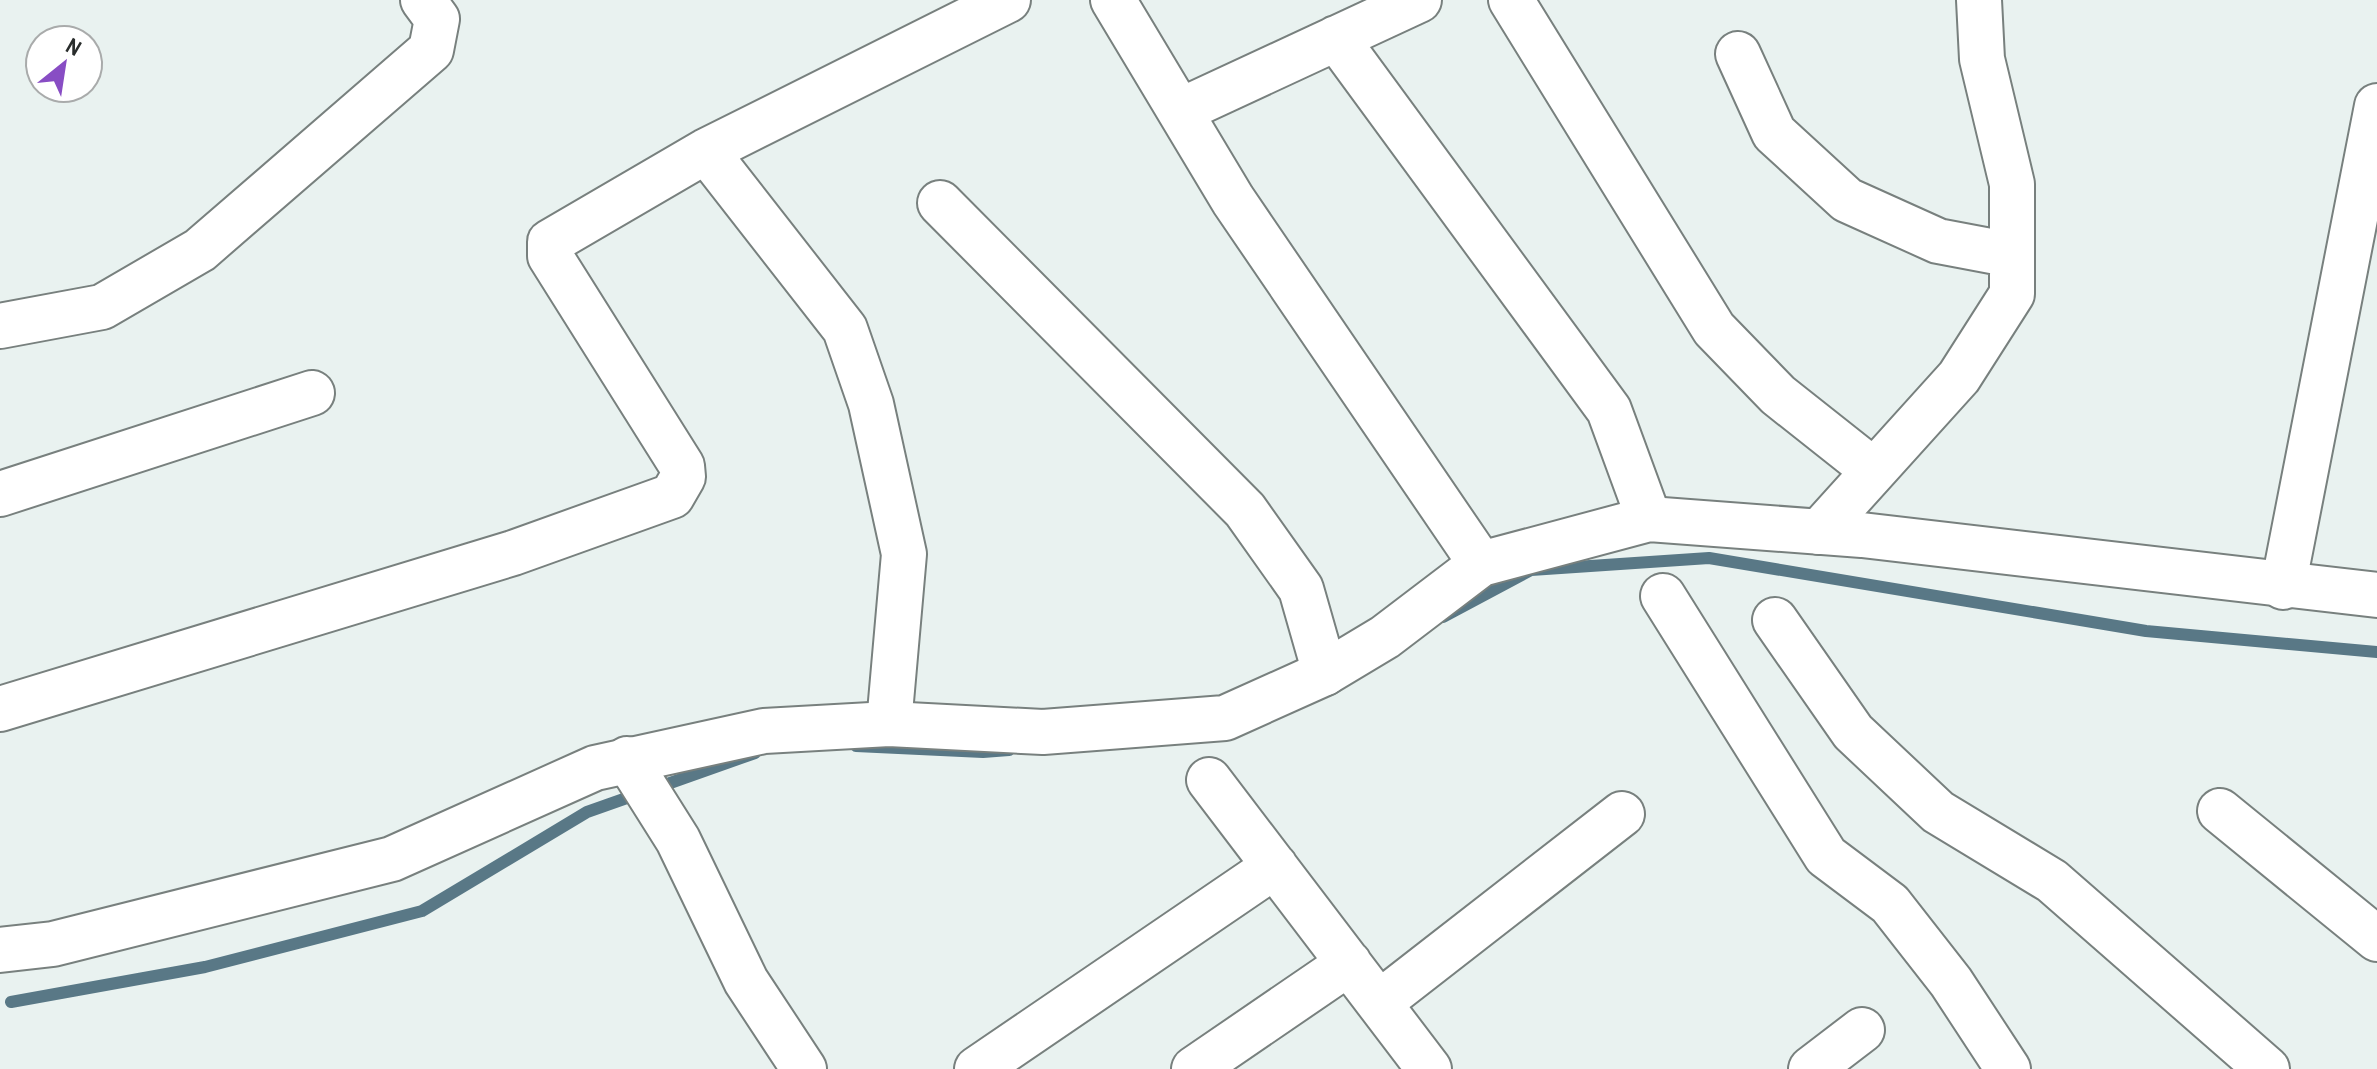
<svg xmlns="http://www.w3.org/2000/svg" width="2377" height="1069" font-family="'Archivo Narrow',sans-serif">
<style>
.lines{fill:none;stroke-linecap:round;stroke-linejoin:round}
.stream{stroke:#597886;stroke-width:12}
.minor-casing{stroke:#78807e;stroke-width:48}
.tertiary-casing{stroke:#78807e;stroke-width:48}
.minor{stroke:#fff;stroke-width:44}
.tertiary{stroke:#fff;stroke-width:44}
</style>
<rect width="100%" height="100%" fill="#e9f2f0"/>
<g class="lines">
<path class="stream" d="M1443 617 1531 570 1709 558 2146 631 2377 652
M856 746 983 752 1009 750
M656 788 755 753
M11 1002 205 967 422 911 587 812 638 794"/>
<g class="minor-casing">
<path id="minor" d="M1113 0 1233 200 1481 564
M1511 0 1714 329 1778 395 1874 471
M1336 38 1609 410 1649 519
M1738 54 1774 133 1847 200 1938 241 2012 255
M1182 110 1419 0
M706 151 845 329 871 404 904 554 889 724
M940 203 1245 510 1301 589 1325 673
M0 326 102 307 200 250 431 50 437 19 423 0
M0 494 312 393
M1819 532 1959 377 2012 294V184L1982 59 1979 0
M2283 587 2377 106
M1663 596 1826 856 1890 904 1951 982 2008 1069
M1775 620 1853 732 1938 812 2052 881 2267 1069
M0 709 513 553 672 496 683 477 682 466 550 256V242L706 151 1008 0
M627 759 678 840 746 981 804 1069
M1209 780 1429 1069
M2220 811 2377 939
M1379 1003 1622 814
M977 1069 1275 866
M1194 1069 1349 963
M1811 1069 1862 1030"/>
</g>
<g class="tertiary-casing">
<path id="tertiary" d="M0 950 53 944 392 859 595 768 764 731 889 724 1043 732 1225 718 1325 673 1385 637 1481 564 1649 519 1862 535 2377 595"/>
</g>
<use href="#minor" class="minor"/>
<use href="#tertiary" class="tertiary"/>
</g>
<g transform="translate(64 64) rotate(30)"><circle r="38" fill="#ffffff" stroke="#a9abab" stroke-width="2"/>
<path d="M0-6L14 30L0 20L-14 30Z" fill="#884dc4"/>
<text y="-12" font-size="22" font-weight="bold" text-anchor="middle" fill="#292d2c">N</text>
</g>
</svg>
